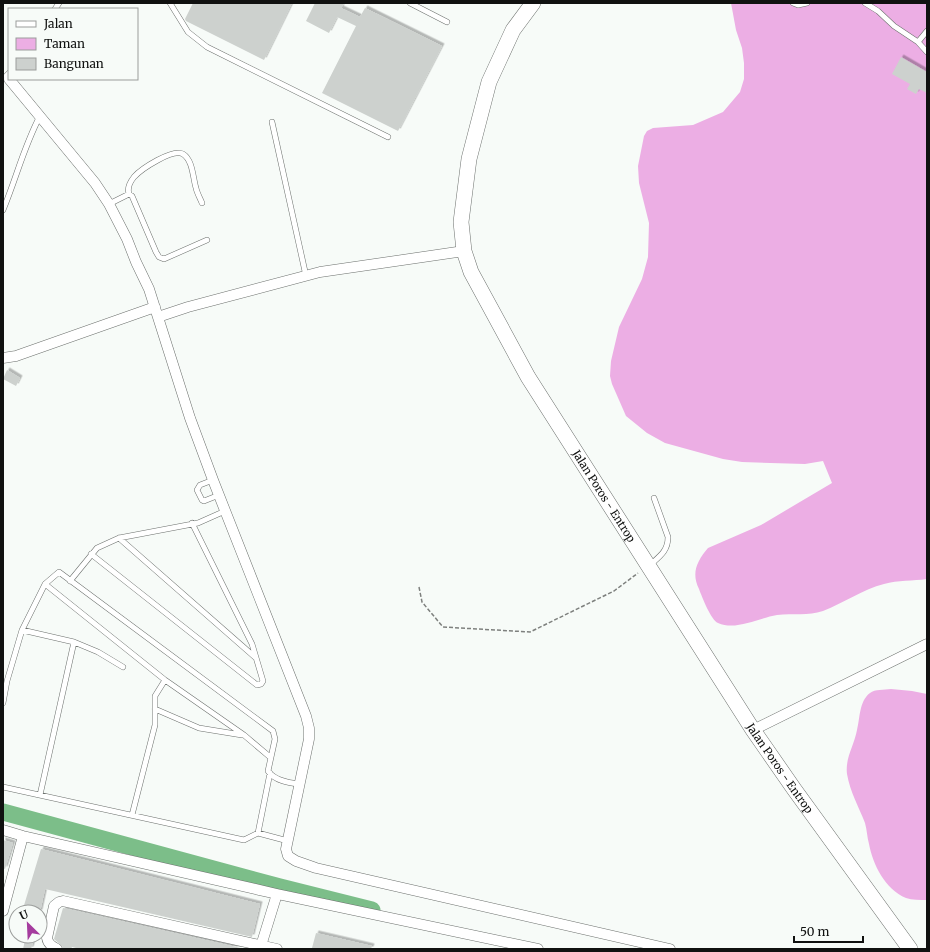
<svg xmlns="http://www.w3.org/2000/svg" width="930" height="952" font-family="Merriweather,serif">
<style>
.green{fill:#ecaee4}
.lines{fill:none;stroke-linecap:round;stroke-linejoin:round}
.river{stroke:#7cbe89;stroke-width:17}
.building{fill:#cdd1ce;filter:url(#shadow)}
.service-casing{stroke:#6c706d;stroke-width:6}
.minor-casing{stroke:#6c706d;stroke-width:11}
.secondary-casing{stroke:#6c706d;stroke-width:16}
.path{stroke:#7e807e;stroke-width:1.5;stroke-dasharray:4 2;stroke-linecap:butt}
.service{stroke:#fff;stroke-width:5}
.minor{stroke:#fff;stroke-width:10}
.secondary{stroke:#fff;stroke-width:15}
.labels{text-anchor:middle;stroke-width:3;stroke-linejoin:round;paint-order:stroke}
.street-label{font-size:11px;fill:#101110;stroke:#f7fbf8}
</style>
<defs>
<filter id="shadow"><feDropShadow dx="2.5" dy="-2.5" stdDeviation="0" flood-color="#0004"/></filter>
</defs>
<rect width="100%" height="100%" fill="#f7fbf8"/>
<path class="green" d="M731 3H927V579C913 581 898 580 884 584 863 589 844 603 823 611 808 616 793 613 777 615 759 618 736 631 718 623 711 620 702 597 699 589 691 573 697 561 708 548L761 525 832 483 823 461 805 464 742 462 723 459 665 443 647 433 626 416 612 384 610 376 611 361 619 327 642 279 648 257 649 223 639 183 638 166 644 136 647 131 653 128 693 125 723 112 740 92 744 79V63L742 48 736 30Z
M891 689 912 691 927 694V900C920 900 912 900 906 898 885 889 873 865 869 844 867 837 867 830 865 823 859 807 850 792 847 774 845 758 854 746 857 730 860 719 859 701 870 693 875 689 884 690 891 689Z"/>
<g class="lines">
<path class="river" d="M3 812 280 887 372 910"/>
</g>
<path class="building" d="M193 3H292L264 60 186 21 185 19Z
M315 3H344L341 8 360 17 365 8 442 46 398 131 322 93 356 26 337 17 329 33 306 21Z
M901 57 927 72V93L919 89 916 94 907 89 910 84 892 74Z
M7 370 20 378 16 386 3 379Z
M3 840 13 843 5 869 3 868Z
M41 849 260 904 252 937 45 889 40 912H22Z
M63 908 245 949H80L72 947 71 949H63L62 946 54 939Z
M316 933 372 946 371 949H318L312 948Z
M26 936H35L31 949H23Z"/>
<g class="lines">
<g class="service-casing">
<path id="service" d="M170 3 188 32 207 47 388 137
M410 3 447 22
M793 3 798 5 807 3
M865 3 878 11 894 26 918 42 927 52
M55 9 59 3
M918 42 927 31
M6 76 9 73
M272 122 306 276
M129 194C127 188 130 182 134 177 141 169 173 148 183 154 193 160 193 179 196 188 197 193 200 198 202 203
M109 204 129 194 132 196 156 252 159 257 164 259 207 240
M3 210C16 179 24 146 40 116
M213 480 200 485 197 490 202 500 204 501 219 495
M119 538 256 658
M91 554 257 685 261 684 263 681 252 644 192 523
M650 565C660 556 668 551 668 537L654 498
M70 581 97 548 119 538 198 523 225 511
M45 584 165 680 244 735 270 757
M22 630 74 642 98 652 123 667
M3 703 7 681 22 630 45 584 59 572 273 731 275 739 268 771C275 781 289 783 300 784
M155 709 199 728 242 735
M3 787 244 840 258 833 270 773
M40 795 74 642
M132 815 155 725V696L165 680
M258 833 288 841"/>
</g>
<g class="minor-casing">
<path id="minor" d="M9 79 95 183 109 204 127 239 136 262 149 289 190 418 213 480 306 716 309 728V739L286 849 288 856 296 861 316 868 670 949
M158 317 188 307 320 272 464 251
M3 358 16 356 155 307
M753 730 927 644
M3 830 23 836 277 894 538 949
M3 911 23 836
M57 949C52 946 48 944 47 938L54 906 59 902 63 901 277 949
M260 949 277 894"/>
</g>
<g class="secondary-casing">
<g id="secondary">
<path id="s1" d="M533 3 513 30 489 82 469 159 461 222 464 251 471 272 528 377 753 730 794 789 910 949"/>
</g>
</g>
<path class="path" d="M419 587 422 602 443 627 530 632 614 591 638 573"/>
<use href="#service" class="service"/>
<use href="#minor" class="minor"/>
<use href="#secondary" class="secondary"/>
</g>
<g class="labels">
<g class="street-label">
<text dy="4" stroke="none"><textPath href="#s1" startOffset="546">Jalan Poros - Entrop</textPath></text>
<text dy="4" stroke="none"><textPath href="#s1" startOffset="870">Jalan Poros - Entrop</textPath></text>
</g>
</g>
<rect width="930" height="952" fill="none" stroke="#101110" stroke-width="8"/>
<rect x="8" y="8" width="130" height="72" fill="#f7fbf8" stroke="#9b9d9b"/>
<rect x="16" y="21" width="20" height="6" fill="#ffffff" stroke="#9b9d9b"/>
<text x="44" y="28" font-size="12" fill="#101110">Jalan</text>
<rect x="16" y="38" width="20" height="12" fill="#ecaee4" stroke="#9b9d9b"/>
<text x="44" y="48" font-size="12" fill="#101110">Taman</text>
<rect x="16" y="58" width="20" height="12" fill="#cdd1ce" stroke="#9b9d9b"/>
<text x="44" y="68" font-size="12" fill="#101110">Bangunan</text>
<g transform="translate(28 924) rotate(336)"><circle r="19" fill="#f7fbf8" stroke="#9b9d9b"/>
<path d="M0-3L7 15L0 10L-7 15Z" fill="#a53c9e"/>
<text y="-6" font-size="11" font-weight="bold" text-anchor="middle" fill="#101110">U</text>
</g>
<path d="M794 936v6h69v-6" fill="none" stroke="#101110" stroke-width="2"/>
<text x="800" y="936" font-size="12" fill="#101110" stroke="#f7fbf8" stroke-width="3" paint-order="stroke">50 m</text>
</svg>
